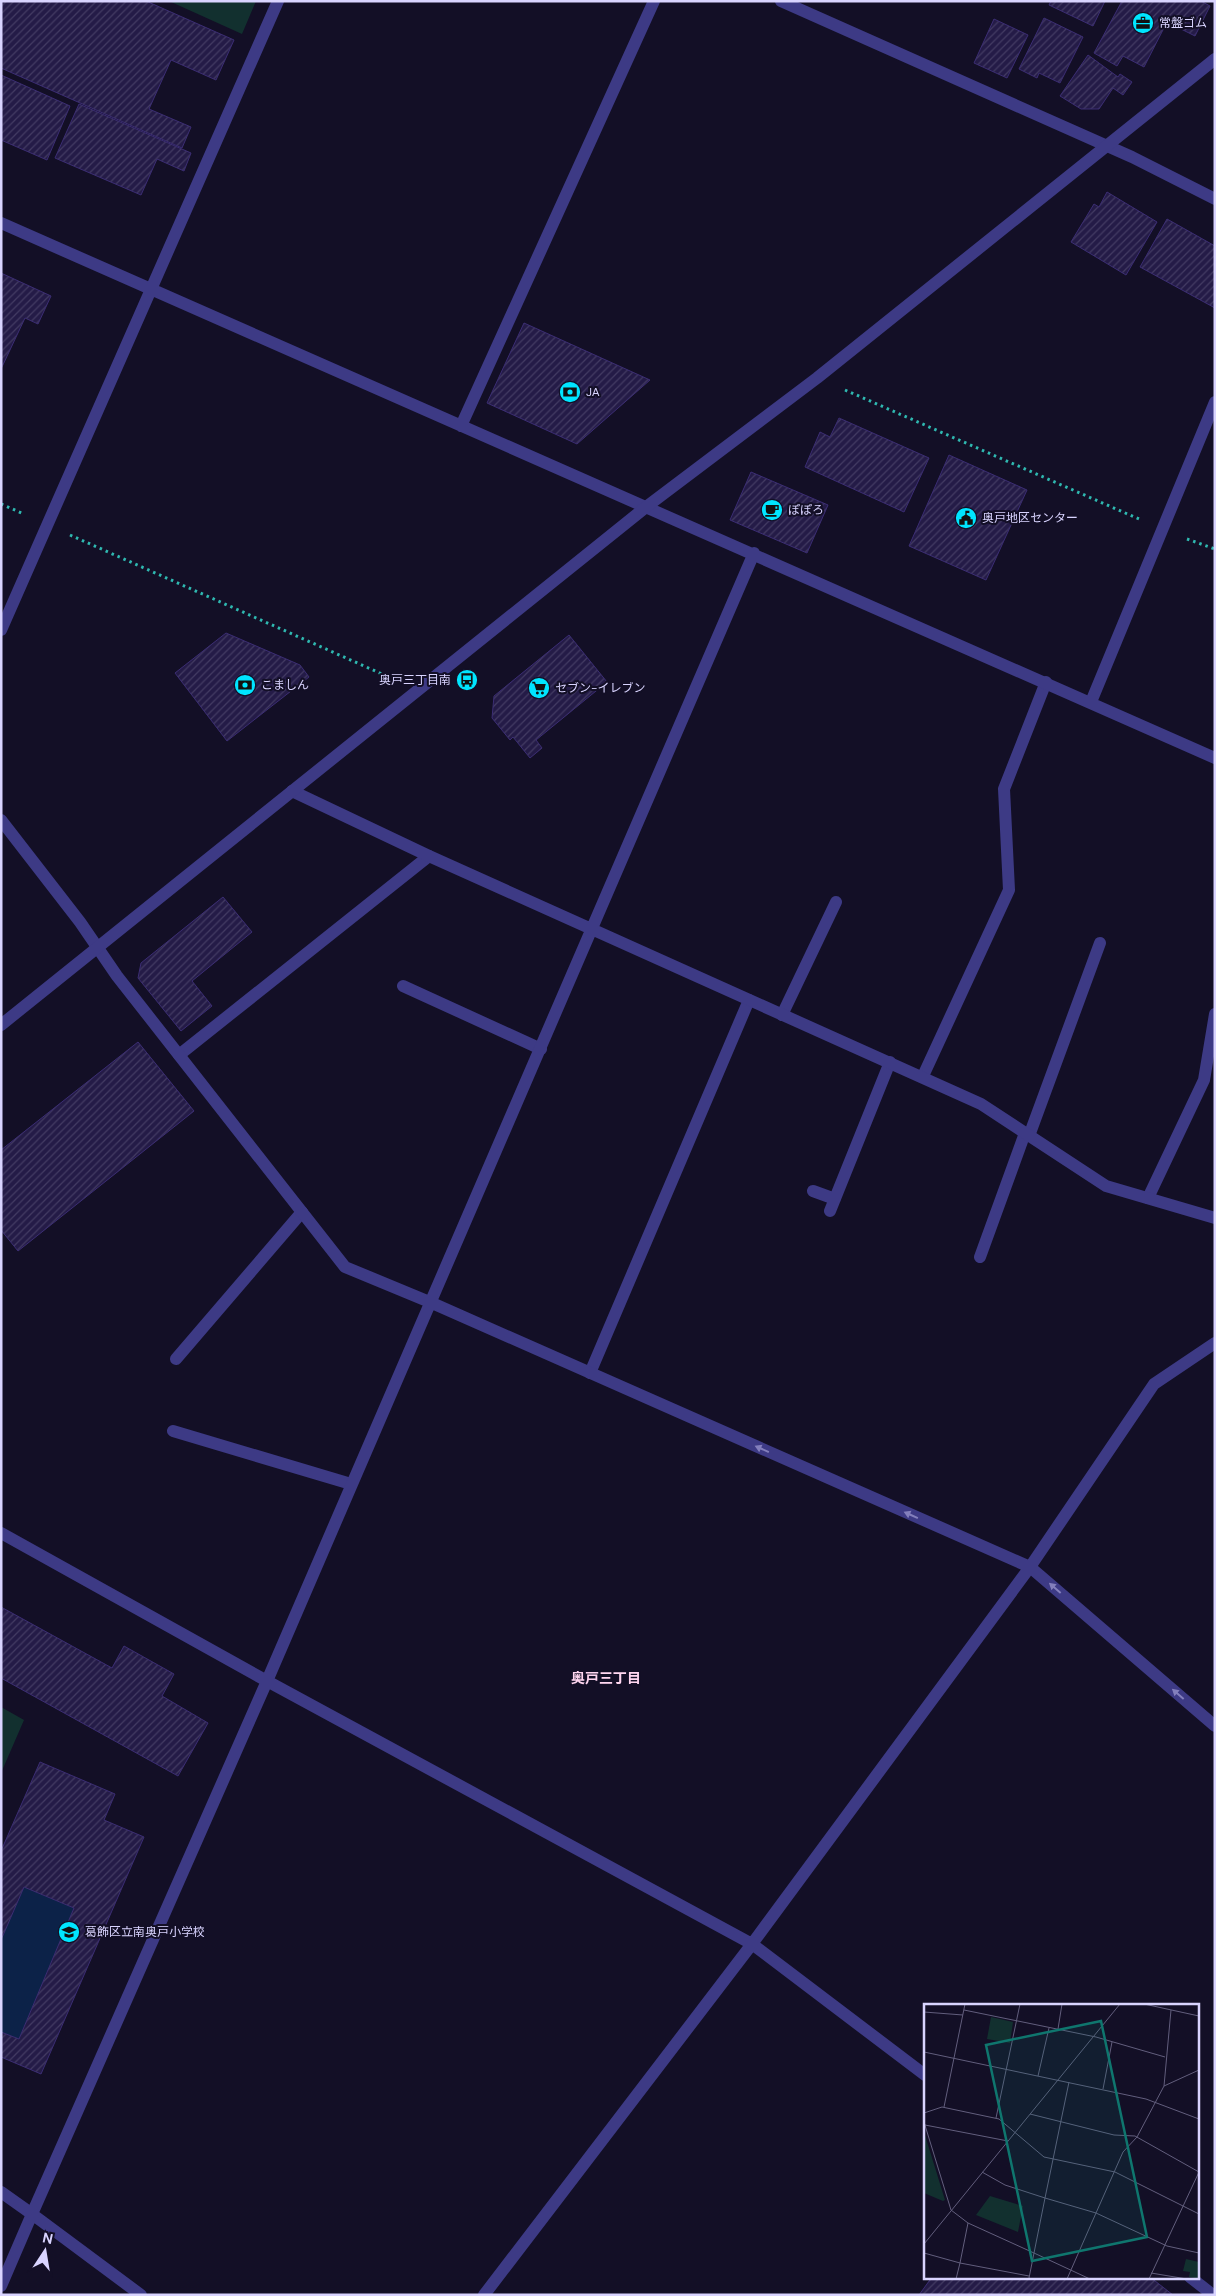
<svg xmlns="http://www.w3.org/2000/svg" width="1216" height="2296" font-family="'DM Sans','Noto Sans JP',sans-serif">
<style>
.park{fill:#12302f}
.water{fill:#0c2248}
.building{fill:url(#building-hatch);stroke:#3b2d73}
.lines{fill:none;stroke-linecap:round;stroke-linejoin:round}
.path{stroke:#2fb8b0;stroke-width:3;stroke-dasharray:2.5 4;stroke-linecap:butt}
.service{stroke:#3d3a85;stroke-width:12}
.minor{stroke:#3d3a85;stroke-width:12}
.tertiary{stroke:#3d3a85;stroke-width:12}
.oneway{fill:#837fbc}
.labels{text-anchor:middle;stroke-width:4;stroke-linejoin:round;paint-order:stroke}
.poi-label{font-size:12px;fill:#d9d4ff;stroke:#130f26;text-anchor:start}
.neighbourhood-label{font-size:14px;font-weight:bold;fill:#ffd6f0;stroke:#130f26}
.inset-road{fill:none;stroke:#625e7d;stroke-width:1}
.view{fill:#0f766e;fill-opacity:0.15;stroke:#0f766e;stroke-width:2.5}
.inset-edge{fill:none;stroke:#d9d4ff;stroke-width:2.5}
</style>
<defs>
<pattern id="building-hatch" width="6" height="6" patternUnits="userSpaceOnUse" patternTransform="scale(1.25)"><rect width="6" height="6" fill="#241b47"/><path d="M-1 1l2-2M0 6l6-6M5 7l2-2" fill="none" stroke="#433b63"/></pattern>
</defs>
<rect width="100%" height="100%" fill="#130f26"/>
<path class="park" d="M169 1H256L242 34Z
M1 1707 24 1720 1 1773Z"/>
<path class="water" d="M24 1887 74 1908 19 2039 1 2032V1940Z"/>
<path class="building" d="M1 1H146L234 40 216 80 171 60 149 109 191 127 182 148 1 68Z
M1051 1H1105L1093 26 1049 5Z
M1122 1H1201L1210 6 1195 36 1167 22 1144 67 1123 56 1117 66 1094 53Z
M1044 18 1083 37 1060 83 1039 73 1037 78 1019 69Z
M994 19 1028 35 1007 78 974 63Z
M1088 55 1118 77 1120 74 1132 82 1123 95 1113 88 1099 109H1081L1060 96Z
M1 75 70 106 47 160 1 140Z
M79 104 191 153 184 171 157 159 141 195 55 158Z
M1107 192 1157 222 1126 275 1071 242 1094 204 1099 207Z
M1167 219 1215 246V308L1140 267Z
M1 273 51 296 38 324 25 318 1 369Z
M524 323 650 380 577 444 487 403Z
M839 418 929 458 904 512 805 467 820 432 830 437Z
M949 455 1027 490 986 580 909 546Z
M751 472 828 505 807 553 730 520Z
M226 633 300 665 309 677 227 741 175 673Z
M569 635 607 682 536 740 542 748 530 758 513 737 510 740 492 718 494 696Z
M223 897 252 932 192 981 212 1006 181 1031 138 978 141 963Z
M138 1042 194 1111 18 1251 1 1230V1150Z
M1 1607 112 1668 124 1646 174 1674 162 1696 208 1723 178 1776 1 1678Z
M40 1762 115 1794 104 1820 144 1837 41 2074 1 2057V2032L19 2039 74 1908 24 1887 1 1940V1851Z
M932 2277H1150L1173 2295H919Z"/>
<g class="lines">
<path class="path" d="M845 390 1139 519
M1 504 24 514
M70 535 391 678
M1187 539 1215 549"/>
<path class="service" d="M403 986 541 1049
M782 1015 836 902
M179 1055 429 856
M923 1076 1009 890 1004 789 1046 682
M1029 1136 1100 943
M813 1191 835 1199
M1148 1198 1204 1080 1215 1014
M830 1211 890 1062
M980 1257 1025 1133
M176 1359 302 1212
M590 1373 749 1000
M173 1431 351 1484"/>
<path class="minor" d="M781 1 1132 157 1215 199
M1 223 1215 758
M461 426 654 1
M754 553 267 1681 752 1944 1030 1567 1154 1384 1215 1343
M1 630 278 1
M1091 702 1215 402
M292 791 429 856 981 1104 1106 1186 1215 1218
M1 820 80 922 117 976 345 1267 432 1303 1030 1567 1215 1726
M1 1533 267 1681 32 2214 1 2192
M1190 2277 1213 2295
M1 2286 32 2214 141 2295
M484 2295 752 1944 925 2075"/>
<path class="tertiary" d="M1 1025 646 507 817 378 1215 59"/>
</g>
<defs><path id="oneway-solid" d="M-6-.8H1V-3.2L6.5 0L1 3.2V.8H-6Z" transform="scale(1.25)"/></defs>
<g class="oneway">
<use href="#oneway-solid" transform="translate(762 1449) rotate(-156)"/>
<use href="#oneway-solid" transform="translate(911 1515) rotate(-156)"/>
<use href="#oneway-solid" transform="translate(1055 1588) rotate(-139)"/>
<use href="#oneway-solid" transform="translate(1178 1694) rotate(-139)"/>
</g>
<defs>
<g id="office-disc" transform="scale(1.125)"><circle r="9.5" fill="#00e5ff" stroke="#130f26"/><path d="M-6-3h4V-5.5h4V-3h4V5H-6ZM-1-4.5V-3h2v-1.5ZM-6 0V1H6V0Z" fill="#111"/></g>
<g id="bank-disc" transform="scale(1.125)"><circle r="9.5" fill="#00e5ff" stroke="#130f26"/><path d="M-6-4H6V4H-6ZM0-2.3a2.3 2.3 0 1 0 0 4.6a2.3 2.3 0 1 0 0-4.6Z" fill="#111"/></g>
<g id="cafe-disc" transform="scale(1.125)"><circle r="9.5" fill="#00e5ff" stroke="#130f26"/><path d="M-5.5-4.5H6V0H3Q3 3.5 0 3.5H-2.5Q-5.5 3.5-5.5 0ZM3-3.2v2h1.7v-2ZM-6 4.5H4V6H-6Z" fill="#111"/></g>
<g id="civic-disc" transform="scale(1.125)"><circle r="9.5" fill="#00e5ff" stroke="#130f26"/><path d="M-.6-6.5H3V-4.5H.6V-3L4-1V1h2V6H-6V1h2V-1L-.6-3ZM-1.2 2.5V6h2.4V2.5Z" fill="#111"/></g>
<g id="bus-disc" transform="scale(1.125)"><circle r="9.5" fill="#00e5ff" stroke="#130f26"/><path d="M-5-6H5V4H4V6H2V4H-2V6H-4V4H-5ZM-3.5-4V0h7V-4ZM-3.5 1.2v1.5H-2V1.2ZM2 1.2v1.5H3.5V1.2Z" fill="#111"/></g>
<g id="supermarket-disc" transform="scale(1.125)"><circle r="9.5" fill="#00e5ff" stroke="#130f26"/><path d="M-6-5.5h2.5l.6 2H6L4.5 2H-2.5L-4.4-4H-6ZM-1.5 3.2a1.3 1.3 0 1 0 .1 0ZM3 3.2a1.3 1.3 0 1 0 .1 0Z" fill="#111"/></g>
<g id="school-disc" transform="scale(1.125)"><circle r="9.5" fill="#00e5ff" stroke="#130f26"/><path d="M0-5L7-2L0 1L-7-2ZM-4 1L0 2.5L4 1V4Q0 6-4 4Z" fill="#111"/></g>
</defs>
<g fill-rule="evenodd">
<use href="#office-disc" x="1143" y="23"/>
<use href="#bank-disc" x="570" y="392"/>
<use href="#cafe-disc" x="772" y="510"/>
<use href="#civic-disc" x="966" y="518"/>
<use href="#bus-disc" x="467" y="680"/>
<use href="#bank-disc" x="245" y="685"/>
<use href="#supermarket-disc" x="539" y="688"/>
<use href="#school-disc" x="69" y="1932"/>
</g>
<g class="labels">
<g class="poi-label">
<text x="1159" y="27">常盤ゴム</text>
<text x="586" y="396">JA</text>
<text x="788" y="514">ぽぽろ</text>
<text x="982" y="522">奥戸地区センター</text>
<text x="451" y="684" text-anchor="end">奥戸三丁目南</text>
<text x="261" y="689">こましん</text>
<text x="555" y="692">セブン-イレブン</text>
<text x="85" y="1936">葛飾区立南奥戸小学校</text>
</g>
<g class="neighbourhood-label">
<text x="606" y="1683">奥戸三丁目</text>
</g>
</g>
<g transform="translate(924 2004)">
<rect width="275" height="275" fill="#130f26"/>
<path d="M0 128 21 196 19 197 0 189Z" fill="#12302f"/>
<path d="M67 13 89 18 86 39 63 35ZM66 192 99 202 94 228 52 211ZM262 255 275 258V275L265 273 266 268 259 267Z" fill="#12302f"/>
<path class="inset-road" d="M220 0 275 12M40 6 172 33 241 53M0 8 39 11M134 25 138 0M0 48 222 95 275 115M114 72 125 24M145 78 121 194 172 209 199 148 213 133 240 82 275 66M240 82 247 6M179 85 188 38M20 103 41 0M0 109 18 103 75 115 120 153 191 168 275 210M106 110 190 131 211 132 275 168 225 275M72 114 96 0M0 118 27 206 44 219 110 249 121 194 81 181 58 168M1 121 84 137M44 219 36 259 105 272M0 240 196 0M0 249 36 259 32 275M227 269 263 275M105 274 110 249 166 275M143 275 172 209 243 242 275 249"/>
<path class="view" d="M177 17 223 233 108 257 62 41Z"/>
<rect width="275" height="275" class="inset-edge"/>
</g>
<rect width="1216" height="2296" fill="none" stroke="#d9d4ff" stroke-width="5"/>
<g transform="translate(45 2251) rotate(12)" stroke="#130f26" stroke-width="4" paint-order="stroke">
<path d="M0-4L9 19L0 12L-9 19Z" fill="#d9d4ff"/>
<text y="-8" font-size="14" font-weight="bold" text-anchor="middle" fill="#d9d4ff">N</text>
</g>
</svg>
